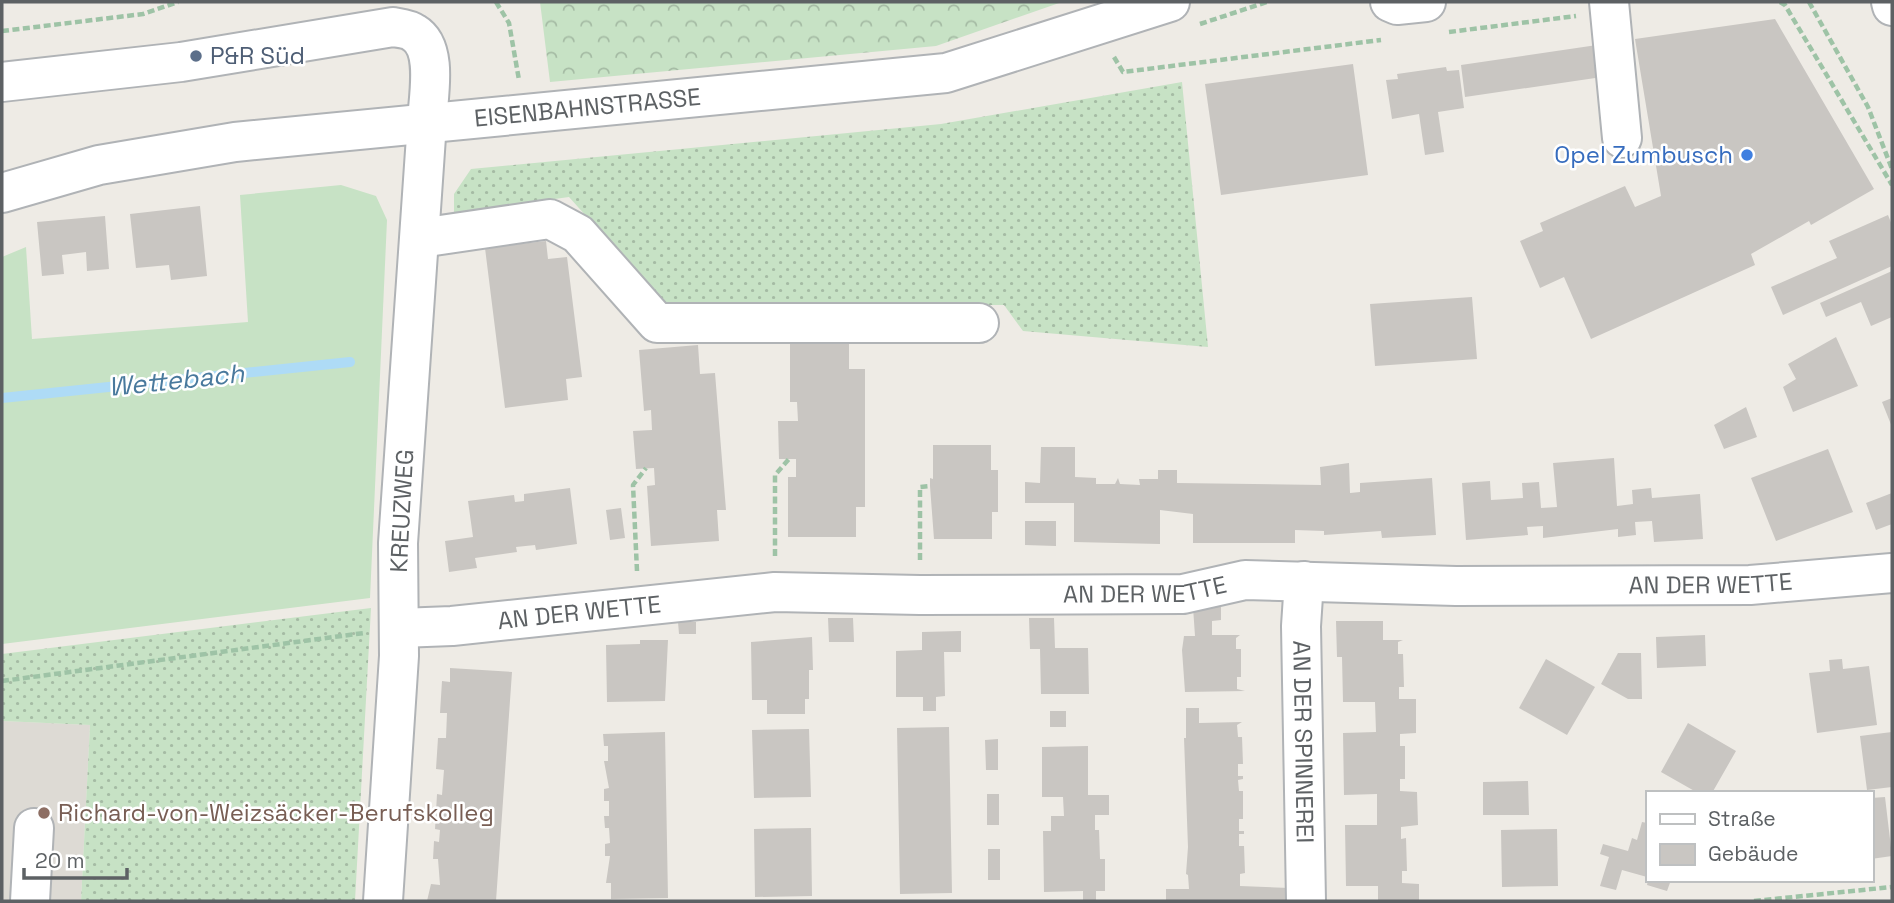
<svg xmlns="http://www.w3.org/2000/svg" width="1894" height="903" font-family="'Space Grotesk',sans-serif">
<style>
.education{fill:#dddad4}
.grass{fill:url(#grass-dots)}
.forest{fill:url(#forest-crowns)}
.garden{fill:#c7e2c5}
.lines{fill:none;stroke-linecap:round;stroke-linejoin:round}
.stream{stroke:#aedbf6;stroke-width:10}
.building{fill:#c9c6c2}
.minor-casing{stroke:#b0b3b6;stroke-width:42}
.path{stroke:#9ec3a6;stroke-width:4.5;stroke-dasharray:7 3.5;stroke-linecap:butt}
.minor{stroke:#fff;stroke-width:38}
.service-dot{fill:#5c6f8a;stroke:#fff;stroke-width:2.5}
.shop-dot{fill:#3f7fe0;stroke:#fff;stroke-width:2.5}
.education-dot{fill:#8d6e63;stroke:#fff;stroke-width:2.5}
.labels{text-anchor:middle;stroke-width:5;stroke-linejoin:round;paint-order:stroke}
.service-label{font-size:24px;fill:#4e5e75;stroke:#fff;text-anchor:start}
.street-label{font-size:24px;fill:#5d6164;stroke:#fff}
.shop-label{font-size:24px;fill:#366cbe;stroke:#fff;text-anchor:end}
.education-label{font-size:24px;fill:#785e54;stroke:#fff;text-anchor:start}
.water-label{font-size:26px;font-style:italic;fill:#49799d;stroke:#fff}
</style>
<defs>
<pattern id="grass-dots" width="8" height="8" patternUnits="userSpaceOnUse" patternTransform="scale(1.75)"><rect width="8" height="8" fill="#c7e2c5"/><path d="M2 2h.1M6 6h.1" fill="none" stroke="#a5bba4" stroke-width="1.8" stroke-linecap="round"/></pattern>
<pattern id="forest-crowns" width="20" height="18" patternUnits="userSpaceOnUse" patternTransform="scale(1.75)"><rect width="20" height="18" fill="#c7e2c5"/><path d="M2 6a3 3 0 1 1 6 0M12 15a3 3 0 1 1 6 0" fill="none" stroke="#a5bba4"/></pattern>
</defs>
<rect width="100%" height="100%" fill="#eeebe5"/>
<path class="education" d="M2 721 90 725 81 901H2Z"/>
<path class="grass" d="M1182 82 1208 347 1023 331 1004 305H666L569 197 454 213V194L471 169 941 124Z
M371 608 355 901H81L90 725 2 721V654Z"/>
<path class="forest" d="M540 2H1062L936 46 550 82Z"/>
<path class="garden" d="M341 185 376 196 387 220 370 598 2 644V257L26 247 32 339 248 322 240 195Z"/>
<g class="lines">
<path class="stream" d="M2 398 350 362"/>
</g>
<path class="building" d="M1775 19 1874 189 1811 225 1809 221 1751 254 1755 265 1591 339 1564 277 1540 288 1520 241 1543 231 1540 223 1625 186 1635 207 1661 196 1635 39Z
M1597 45 1602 77 1465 97 1461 65Z
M1353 64 1368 175 1221 195 1205 84Z
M1446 67 1447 71 1459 70 1464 108 1438 112 1444 152 1425 155 1419 114 1392 119 1386 80 1398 79 1397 74Z
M200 206 207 276 171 280 169 265 136 268 130 214Z
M1888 215 1892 225V266L1783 315 1771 287 1837 258 1829 241Z
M105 216 109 269 87 271 86 252 62 255 64 274 42 276 37 222Z
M546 241 548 259 567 257 582 377 566 379 568 400 505 408 485 248Z
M1892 271V317L1871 326 1861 302 1826 317 1820 303Z
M1472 297 1477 359 1375 366 1370 304Z
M1836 337 1858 386 1793 412 1783 387 1796 379 1788 364Z
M849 340V369H865V507H856V537H788V477H796V459H779L778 421H798L797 402H790V341Z
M698 345 700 374 715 373 726 510H717L719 541 651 546 647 486 655 485 654 468 636 469 633 431 652 430 651 410 644 411 639 350Z
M1892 398V427L1882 402Z
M1746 407 1757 437 1724 449 1714 425Z
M933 445H991V470H998V512H992V539H934L930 486V478L933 479Z
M1041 447H1075V477L1096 478V484H1115L1118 478 1120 484 1140 485 1139 479H1158V470H1177V483L1321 485 1320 467 1349 463 1350 493 1360 492V483L1432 478 1436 535 1382 538 1381 531 1324 535V531L1295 530V543H1193V514L1160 510V544L1074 542V503H1025V482L1040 483Z
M1828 449 1853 512 1776 541 1751 478Z
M1614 458 1617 506 1633 504 1632 490 1651 488 1652 498 1700 494 1703 539 1654 542 1652 521 1635 522 1636 535 1618 537V529L1543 538V526L1527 527 1528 535 1466 540 1462 483 1490 481 1491 500 1523 498 1522 483 1539 482 1541 508 1557 507 1553 463Z
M570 488 577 544 536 550 535 545 516 547 517 552 475 558 477 568 449 572 445 541 473 537 468 501 514 495 515 502 524 501V494Z
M1892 493V524L1876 530 1866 503Z
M621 508 625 538 610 540 606 510Z
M1025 521H1056V546L1025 545Z
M1221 606V620L1212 621V635H1240L1236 638V649H1241V677H1237V689L1245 691 1185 692 1182 650 1184 636H1195L1193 607Z
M828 618H853L854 642H829Z
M1029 618H1054L1055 648H1088L1089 694H1041L1040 649H1030Z
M1336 621H1383V640H1403L1398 642V654H1403L1404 687H1399V699H1416V733L1400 734V746H1405V779H1400V791L1417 792 1418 825 1401 827V839L1406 838 1407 871H1402V883L1419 884V901H1378V886H1346L1345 825H1377V794L1344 795 1343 733 1376 732 1375 702H1343L1342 657H1337Z
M678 622H696V634H679Z
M961 631V652H944L945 696 936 697V711H923V697H896V651L922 650V632Z
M1705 635 1706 666 1657 668 1656 637Z
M812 637 813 670H809V699H805V714H767V700H752L751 642Z
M640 640H668L665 701 607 702 606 645 640 644Z
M1618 653H1641L1642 699H1628L1601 684Z
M1546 659 1595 687 1567 735 1519 708Z
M1842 659 1843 669 1869 666 1877 725 1817 733 1809 673 1830 671 1829 660Z
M450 668 512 672 496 901H427L431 884 440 885 438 859H433L434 841 439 842 440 830 435 829 436 812 437 794 442 795 444 770 436 769 438 738H446L447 713H440L442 681 450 682Z
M1186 708H1199V723L1242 722 1237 725 1238 737H1242L1243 764H1238V776H1243V779L1238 780 1239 791H1243V819H1239V831H1244V834H1239V846H1244L1245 873 1240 874V886L1289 888 1290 901H1166V889H1189L1188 875 1186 874 1188 847 1184 738H1186Z
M1050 711H1066V727H1050Z
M1688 723 1736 751 1712 793H1698L1661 772Z
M949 727 952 893 900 894 897 728Z
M809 729 811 797 754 798 752 730Z
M665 732 668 898 611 899V883H606L610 856H605V844L610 843 609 828H605L604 816H609V801H604V789L609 788 604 761H608V746H604L603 734Z
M1892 732V787L1867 790 1860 736Z
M998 739V770H986L985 740Z
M1088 746V795H1109V815H1095V830H1099L1100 859H1105V891H1096V901H1083V891L1044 892 1043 831H1051V816H1064L1063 797H1042V747Z
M1528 781 1529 815H1483V782Z
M987 794H999V825H987Z
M1885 797 1892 856 1871 859V798Z
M1642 822 1647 823V877L1622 870 1616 890 1600 886 1609 857 1600 854 1603 844 1628 851 1632 838 1637 840Z
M811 828 812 896 755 897 754 829Z
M1557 829 1558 886 1502 887 1501 830Z
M988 849H1000V880H988Z
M1648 880H1671L1667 891 1647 885Z"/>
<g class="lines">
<g class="minor-casing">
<g id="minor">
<path d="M1390 2 1397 5 1426 2"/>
<path d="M1609 2 1622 138"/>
<path d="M1891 2 1892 6"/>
<path d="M2 82 181 62 393 27C399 28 409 29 414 33 439 48 428 97 427 122L398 543 399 656 383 901"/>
<path id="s1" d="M2 193 99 165 235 142 946 73 1170 2"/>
<path d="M420 238 550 219 578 234 657 323H979"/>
<path id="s2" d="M1304 581 1301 626 1306 901"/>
<path id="s3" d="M400 628 452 626 775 592 920 595 1183 594 1245 580 1456 586 1750 585 1892 573"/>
<path d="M30 901 34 828"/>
</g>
</g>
<path class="path" d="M496 2 509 23 519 80
M1780 2 1785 5 1892 185
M1809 2 1868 107 1892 169
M1200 24 1267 2
M2 31 143 14 178 2
M1449 32 1576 16
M1114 57 1123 72 1381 40
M775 556V475L789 459
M920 560V487L930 486
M637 571 633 485 646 468
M2 681 364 633
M1754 901 1892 887"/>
<use href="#minor" class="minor"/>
</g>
<circle class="service-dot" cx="196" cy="56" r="7"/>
<circle class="shop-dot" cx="1747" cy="155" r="7"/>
<circle class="education-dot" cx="44" cy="813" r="7"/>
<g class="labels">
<g class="service-label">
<text x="210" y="64">P&amp;R Süd</text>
</g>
<g class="street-label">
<text dy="8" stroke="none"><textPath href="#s1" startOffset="593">EISENBAHNSTRASSE</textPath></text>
<text transform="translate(402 511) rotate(-87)" y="8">KREUZWEG</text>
<text dy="8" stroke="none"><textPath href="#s3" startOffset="1314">AN DER WETTE</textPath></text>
<text dy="8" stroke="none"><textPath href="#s3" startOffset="747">AN DER WETTE</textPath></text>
<text dy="8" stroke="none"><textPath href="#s3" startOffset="180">AN DER WETTE</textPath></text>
<text dy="8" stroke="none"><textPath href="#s2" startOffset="161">AN DER SPINNEREI</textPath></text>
</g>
<g class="shop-label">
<text x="1733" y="163">Opel Zumbusch</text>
</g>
<g class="education-label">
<text x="58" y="821">Richard-von-Weizsäcker-Berufskolleg</text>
</g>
<g class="water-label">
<text transform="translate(176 380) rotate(-6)" y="9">Wettebach</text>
</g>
</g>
<rect width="1894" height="903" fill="none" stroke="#5d6164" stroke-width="7"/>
<rect x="1646" y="791" width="228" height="91" fill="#ffffff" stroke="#bec0c1" stroke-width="2"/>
<rect x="1660" y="814" width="35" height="10" fill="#ffffff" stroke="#bec0c1" stroke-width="2"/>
<text x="1708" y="826" font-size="21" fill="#5d6164">Straße</text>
<rect x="1660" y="844" width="35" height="21" fill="#c9c6c2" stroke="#bec0c1" stroke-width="2"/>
<text x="1708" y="861" font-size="21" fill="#5d6164">Gebäude</text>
<path d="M24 868v10h103v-10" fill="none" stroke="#5d6164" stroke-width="3.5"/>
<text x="35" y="868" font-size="21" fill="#5d6164" stroke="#ffffff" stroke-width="5" paint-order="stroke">20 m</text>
</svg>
